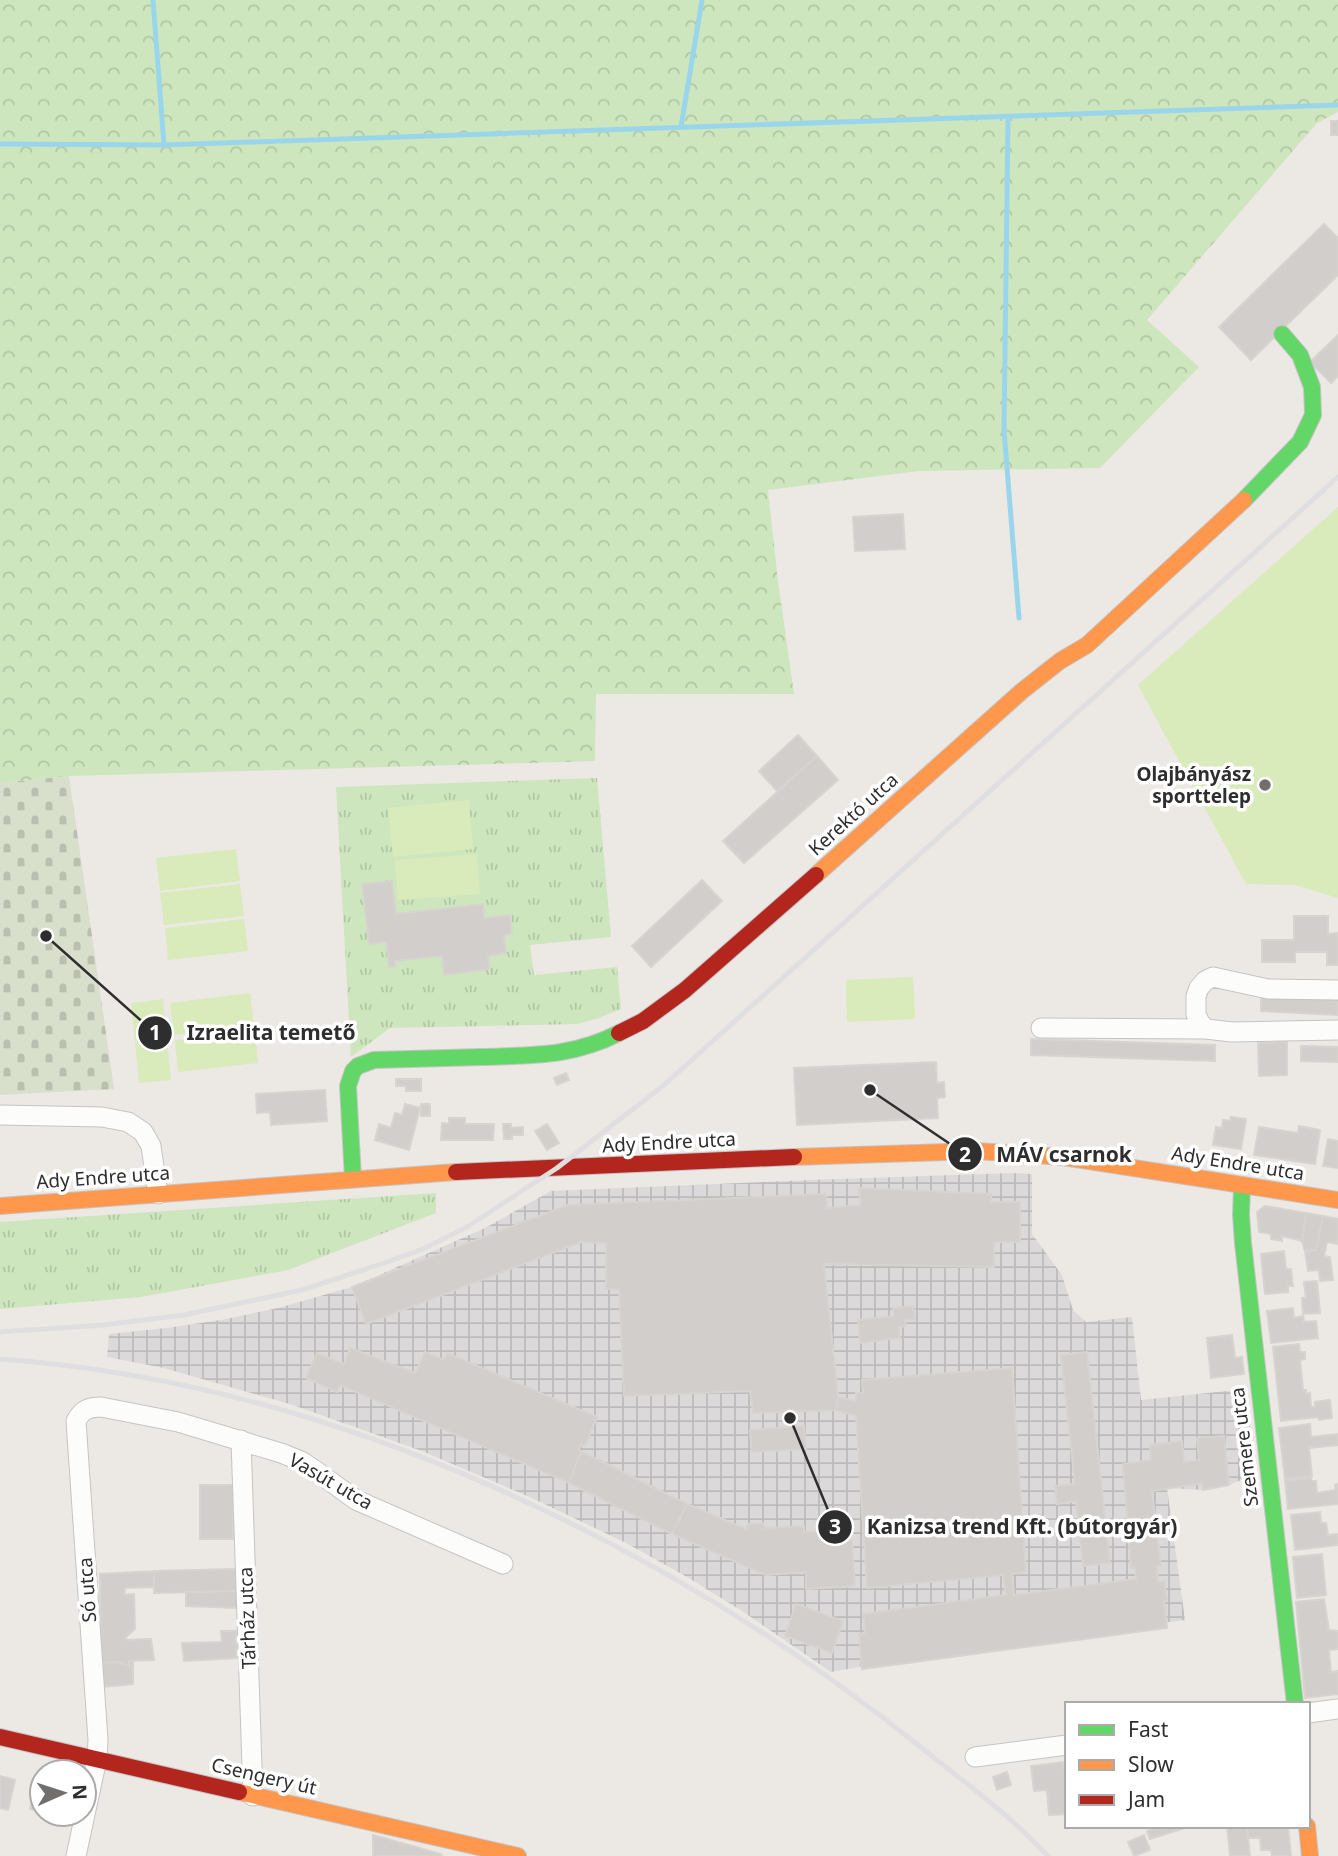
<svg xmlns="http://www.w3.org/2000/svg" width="1338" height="1856" font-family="'Noto Sans',sans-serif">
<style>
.industrial{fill:url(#industrial-grid)}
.grass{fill:url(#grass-tufts)}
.forest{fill:url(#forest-crowns)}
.cemetery{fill:url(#cemetery-stones)}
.pitch{fill:#d9eabb}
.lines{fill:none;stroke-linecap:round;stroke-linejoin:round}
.stream{stroke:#99d6ec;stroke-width:5}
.building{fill:#d1cecb;stroke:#d7d4d0;stroke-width:2}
.street-casing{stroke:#c5c4c5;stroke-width:21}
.fast-casing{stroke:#c5c4c5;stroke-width:18}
.slow-casing{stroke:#c5c4c5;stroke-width:18}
.jam-casing{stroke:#c5c4c5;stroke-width:18}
.street{stroke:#fcfcfb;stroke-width:19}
.fast{stroke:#63d668;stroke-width:16}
.slow{stroke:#ff974d;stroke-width:16}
.jam{stroke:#b3261e;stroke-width:16}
.rail{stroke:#dfdfe1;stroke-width:5}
.poi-dot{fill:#706f6e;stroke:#fff;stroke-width:2.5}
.labels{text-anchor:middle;stroke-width:7;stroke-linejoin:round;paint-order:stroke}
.poi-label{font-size:19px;font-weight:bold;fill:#2e2e2e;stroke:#fff;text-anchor:end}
.street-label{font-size:19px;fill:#2e2e2e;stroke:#fff}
.leader{fill:none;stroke:#2e2e2e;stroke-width:2.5}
.callout-dot{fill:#2e2e2e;stroke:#fff;stroke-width:2.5}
.mark-label{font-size:21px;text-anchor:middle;font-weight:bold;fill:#fff}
.callout-label{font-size:21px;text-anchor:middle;font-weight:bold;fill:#2e2e2e;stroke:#fff;stroke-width:7;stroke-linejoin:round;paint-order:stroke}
</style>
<defs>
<pattern id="industrial-grid" width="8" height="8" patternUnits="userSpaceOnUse" patternTransform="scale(1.75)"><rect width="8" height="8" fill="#dcd9db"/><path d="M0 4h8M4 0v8" fill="none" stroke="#bdbbbc"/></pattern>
<pattern id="grass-tufts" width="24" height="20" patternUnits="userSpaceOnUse" patternTransform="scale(1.75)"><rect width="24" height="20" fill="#cee6be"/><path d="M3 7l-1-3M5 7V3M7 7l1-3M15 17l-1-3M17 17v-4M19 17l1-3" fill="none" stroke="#b1c6a4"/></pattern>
<pattern id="forest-crowns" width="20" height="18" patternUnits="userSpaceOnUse" patternTransform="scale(1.75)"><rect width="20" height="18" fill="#cee6be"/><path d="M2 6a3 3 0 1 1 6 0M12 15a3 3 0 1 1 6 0" fill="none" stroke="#b1c6a4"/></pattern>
<pattern id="cemetery-stones" width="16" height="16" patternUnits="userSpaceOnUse" patternTransform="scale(1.75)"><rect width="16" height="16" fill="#d8e0cc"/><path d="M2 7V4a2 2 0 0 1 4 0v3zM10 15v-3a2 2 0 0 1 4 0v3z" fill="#bac0b0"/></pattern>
</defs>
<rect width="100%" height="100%" fill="#ece8e4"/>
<path class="industrial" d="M1012 1173 1032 1174V1234L1062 1275 1073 1310 1086 1322 1132 1317 1141 1400 1246 1389 1256 1474 1229 1485 1203 1490 1167 1488 1185 1620 956 1650 831 1672 742 1611 687 1577 626 1543 532 1498 422 1451 293 1405 164 1368 107 1357 109 1334 166 1328 221 1320 278 1308 352 1287 485 1228 551 1191 810 1180Z"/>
<path class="grass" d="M597 778 611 937 530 945 534 975 617 967 621 1009 596 1019 577 1024 390 1028 351 1057 336 787Z
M436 1193V1213L288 1270 141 1297 0 1309V1222Z"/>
<path class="forest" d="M0 0H1338V112L1317 123 1147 320 1199 367 1100 468 919 471 768 490 778 581 794 694H596L595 761 69 776 0 783Z"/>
<path class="cemetery" d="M69 776 114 1089 0 1095V783Z"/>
<path class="pitch" d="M1338 507V898L1295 885 1246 884 1138 685Z
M469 800 473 849 393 857 388 808Z
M236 849 240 881 160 891 156 858Z
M477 854 480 894 398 900 395 860Z
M240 884 244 916 164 925 160 893Z
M244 919 248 951 168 960 165 928Z
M913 977 915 1019 847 1022 846 980Z
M250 993 254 1026 174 1035 170 1003Z
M163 999 171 1080 139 1083 131 1003Z
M255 1031 258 1063 178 1072 175 1040Z"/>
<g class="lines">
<path class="stream" d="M153 0 164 145
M1008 116 1004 430 1019 618
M681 127 702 0
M0 144 164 145 1338 105"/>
</g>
<path class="building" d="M1331 121H1338V135H1331Z
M1324 224 1338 238V275L1251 360 1219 327Z
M1338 335V376L1331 383 1310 362Z
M903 514 905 549 855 551 853 517Z
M798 735 817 756 777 791 759 771Z
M817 756 838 780 744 863 723 841Z
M702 880 722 901 651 967 632 946Z
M392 881 396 914 483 904 484 918 510 915 512 934 504 935 506 953 488 956 489 969 444 975 442 956 395 961 396 966 389 967 386 942 369 944 362 884Z
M1294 916H1328V934L1338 933V965H1327V952H1295V962H1262V940H1294Z
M1261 995 1338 997V1015L1261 1011Z
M1031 1039 1215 1045V1061L1031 1055Z
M1287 1042V1075L1259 1076 1258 1043Z
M1301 1046 1338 1047V1062L1301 1061Z
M936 1062 937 1083 944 1082 945 1097 937 1098 938 1118 797 1125 794 1068Z
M566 1073 569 1080 557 1085 554 1078Z
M396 1079H421V1091H406V1086H396Z
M325 1090 327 1121 271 1125 270 1112 257 1113 256 1094Z
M405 1104 420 1108 409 1150 375 1140 379 1124 391 1128 395 1113 402 1115Z
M421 1104H430V1116H421Z
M1231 1117 1246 1119 1241 1149 1213 1145 1216 1127 1222 1128 1223 1120 1230 1121Z
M449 1118H465V1124H494L493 1140H441L442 1123 449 1124Z
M503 1124H511V1128L523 1127V1135H512V1139H504Z
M547 1124 559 1143 547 1150 535 1131Z
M1299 1126 1320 1130 1315 1164 1254 1155 1259 1127 1298 1133Z
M1328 1139 1338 1141V1168L1323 1166Z
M859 1188 991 1194V1202H1020V1242H994V1267L824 1264 838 1397 836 1410 753 1413 750 1391 624 1396 619 1289H606V1243L581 1242 366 1324 352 1287 568 1205 826 1194 827 1208 861 1205Z
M1265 1206 1306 1213 1302 1241 1282 1236V1241L1271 1239V1234L1259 1232 1257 1212Z
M1306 1213 1323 1216 1316 1250 1305 1251 1302 1241Z
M1323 1216 1338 1219V1244L1327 1242 1324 1256 1330 1257 1333 1280 1320 1281 1319 1270 1308 1271 1305 1251 1316 1250Z
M1284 1251 1286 1269H1291L1293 1286H1288V1292L1265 1294 1261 1254Z
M1317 1281 1320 1313 1303 1314 1302 1298H1306L1304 1282Z
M913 1306 915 1319 905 1320 906 1326 899 1327 900 1338 860 1343 858 1320 894 1316 893 1308Z
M1293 1308 1294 1318 1303 1316 1304 1322 1316 1321 1318 1338 1271 1343 1267 1311Z
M1232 1335 1235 1358 1242 1357 1244 1374 1211 1378 1207 1338Z
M1299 1344 1300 1352H1305V1359L1300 1360 1303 1390H1306V1394L1310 1393 1311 1407H1315V1402L1330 1400 1332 1418 1319 1420 1318 1417 1281 1421 1273 1347Z
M350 1348 415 1373 425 1352 444 1360 447 1353 597 1417 585 1446 581 1445 579 1450 581 1451 569 1483 340 1385 337 1392 306 1378 317 1353 344 1364Z
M1087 1352 1110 1563 1083 1566 1076 1501 1057 1504 1055 1486 1075 1484 1061 1355Z
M1012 1368 1026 1572 1012 1574 1014 1595 1136 1579 1135 1568H1131L1123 1464 1151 1460 1150 1445 1182 1441 1184 1462 1199 1460 1197 1438 1224 1436 1229 1485 1203 1490 1202 1483 1152 1491 1161 1566H1157L1158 1582 1164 1581 1167 1600 1164 1601 1167 1628 862 1669 859 1634 865 1633 863 1614 1006 1595 1003 1575 867 1588 856 1416 836 1410 838 1397 856 1401V1393H863L862 1380Z
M1310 1424 1311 1437 1338 1434V1445L1309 1448 1312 1476 1285 1479 1279 1428Z
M804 1426 806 1449 752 1452 750 1430Z
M581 1451 687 1504 672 1534 569 1483Z
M1311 1478 1312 1481H1316L1317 1493 1336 1490 1335 1485 1338 1484V1504L1288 1509 1285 1481Z
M200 1485H233V1539H200Z
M687 1504 746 1529 748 1524 763 1523 765 1528 804 1526V1532L835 1530 836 1539H852L855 1586 806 1589V1572L766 1575 672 1534Z
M1320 1512 1321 1523H1326L1328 1535 1338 1534V1545L1295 1550 1291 1515Z
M1322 1554 1326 1595 1297 1598 1293 1557Z
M236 1569 237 1591 154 1593V1571Z
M154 1571V1587L125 1588 124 1595 134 1594 135 1629 126 1637V1640L151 1639 154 1660 129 1661V1666L116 1662 101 1663 100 1574Z
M237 1591V1608L186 1606V1592Z
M1324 1599 1329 1630 1338 1631V1649L1329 1650 1331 1672 1338 1671V1694L1305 1698 1296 1602Z
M796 1604 843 1621 832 1653 785 1636Z
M221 1631H236L237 1658 184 1661 182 1643 222 1642Z
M129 1661H133V1684L102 1687 101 1663 116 1662 129 1666Z
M1063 1762 1067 1785V1814L1049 1815 1047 1790 1034 1791 1031 1766Z
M1007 1772 1011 1785 997 1790 993 1777Z
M0 1776 15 1780 8 1810 0 1808Z
M35 1786 42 1788V1811L30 1809Z
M47 1814H70L68 1824 46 1820Z
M1162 1826H1191L1150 1839 1147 1831Z
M1227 1826H1247L1250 1856H1230Z
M1247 1826H1288L1291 1856H1272L1271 1850H1261L1260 1838H1248Z
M373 1835 441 1854 442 1856H373Z
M1144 1835 1150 1850 1134 1856 1128 1842Z"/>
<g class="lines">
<g class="street-casing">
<path id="street" d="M1338 990 1268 989 1213 977 1205 981 1199 988 1196 996V1014L1200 1023 1206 1029 1232 1032 1338 1030
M1041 1028 1206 1029
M0 1115 102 1117 128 1122 143 1132 151 1146 158 1194
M241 1440 253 1796
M1308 1713 1338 1709
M975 1757 1067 1745
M76 1856 97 1759 98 1740 76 1421C82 1410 88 1407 101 1407L178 1422 281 1453 301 1461 316 1471 356 1500 503 1564"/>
</g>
<g class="fast-casing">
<path id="fast" d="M1244 500 1300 442 1313 415 1312 387 1300 355 1282 334
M353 1179 348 1086 353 1071 358 1066 374 1060C410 1059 446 1058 482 1057 533 1055 572 1057 619 1033
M1242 1185 1241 1215 1243 1243 1295 1704"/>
</g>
<g class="slow-casing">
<path id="slow" d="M816 875 1022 691 1060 661 1087 645 1244 500
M794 1157 977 1151 1063 1157 1338 1200
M0 1206 456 1172
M239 1792 518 1856
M1307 1826 1310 1856"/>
</g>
<g class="jam-casing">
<path id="jam" d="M619 1033 643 1021 685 990 816 875
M456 1172 794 1157
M0 1737 239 1792"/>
</g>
<use href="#street" class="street"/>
<use href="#fast" class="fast"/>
<use href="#slow" class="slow"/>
<use href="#jam" class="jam"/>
<path class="rail" d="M0 1332 103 1325 184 1315 302 1290 384 1263 423 1249 467 1227 557 1168 664 1085 1338 477
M0 1359C333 1383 663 1541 922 1748 952 1773 985 1796 1014 1823 1026 1833 1037 1845 1048 1856"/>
</g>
<circle class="poi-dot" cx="1265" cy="785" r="7"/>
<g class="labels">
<g class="poi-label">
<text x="1251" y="781">Olajbányász<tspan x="1251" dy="22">sporttelep</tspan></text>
</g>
<g class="street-label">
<text transform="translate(853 814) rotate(-42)" y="7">Kerektó utca</text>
<text transform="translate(669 1142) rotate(-3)" y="7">Ady Endre utca</text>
<text transform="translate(1238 1163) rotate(9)" y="7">Ady Endre utca</text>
<text transform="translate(103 1177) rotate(-4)" y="7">Ady Endre utca</text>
<text transform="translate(1244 1447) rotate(-97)" y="7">Szemere utca</text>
<text transform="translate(331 1481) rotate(30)" y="7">Vasút utca</text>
<text transform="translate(87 1590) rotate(-94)" y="7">Só utca</text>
<text transform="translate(247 1618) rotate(-92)" y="7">Tárház utca</text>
<text transform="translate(264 1776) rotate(13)" y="7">Csengery út</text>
</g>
</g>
<path class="leader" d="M46 936L155 1033M870 1090L965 1154M790 1418L835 1527"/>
<g class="callout-dot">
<circle cx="46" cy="936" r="7"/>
<circle cx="870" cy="1090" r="7"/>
<circle cx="790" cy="1418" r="7"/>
<circle cx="155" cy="1033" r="18"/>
<circle cx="965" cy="1154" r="18"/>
<circle cx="835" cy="1527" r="18"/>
</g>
<g class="mark-label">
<text x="155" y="1040">1</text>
<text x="965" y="1162">2</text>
<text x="835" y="1534">3</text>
</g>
<g class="callout-label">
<text x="271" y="1040">Izraelita temető</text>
<text x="1064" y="1162">MÁV csarnok</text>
<text x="1022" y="1534">Kanizsa trend Kft. (bútorgyár)</text>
</g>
<rect x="1065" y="1702" width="245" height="126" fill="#ffffff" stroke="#ababab" stroke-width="2"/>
<rect x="1079" y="1725" width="35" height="10" fill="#63d668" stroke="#ababab" stroke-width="2"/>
<text x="1128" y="1737" font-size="21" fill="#2e2e2e">Fast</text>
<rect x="1079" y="1760" width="35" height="10" fill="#ff974d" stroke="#ababab" stroke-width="2"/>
<text x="1128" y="1772" font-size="21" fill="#2e2e2e">Slow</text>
<rect x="1079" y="1795" width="35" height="10" fill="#b3261e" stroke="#ababab" stroke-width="2"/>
<text x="1128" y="1807" font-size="21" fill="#2e2e2e">Jam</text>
<g transform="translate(63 1793) rotate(87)"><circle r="33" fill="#ffffff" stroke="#ababab" stroke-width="2"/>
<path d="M0-5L12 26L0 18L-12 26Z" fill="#706f6e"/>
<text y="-10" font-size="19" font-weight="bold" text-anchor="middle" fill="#2e2e2e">N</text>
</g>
</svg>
